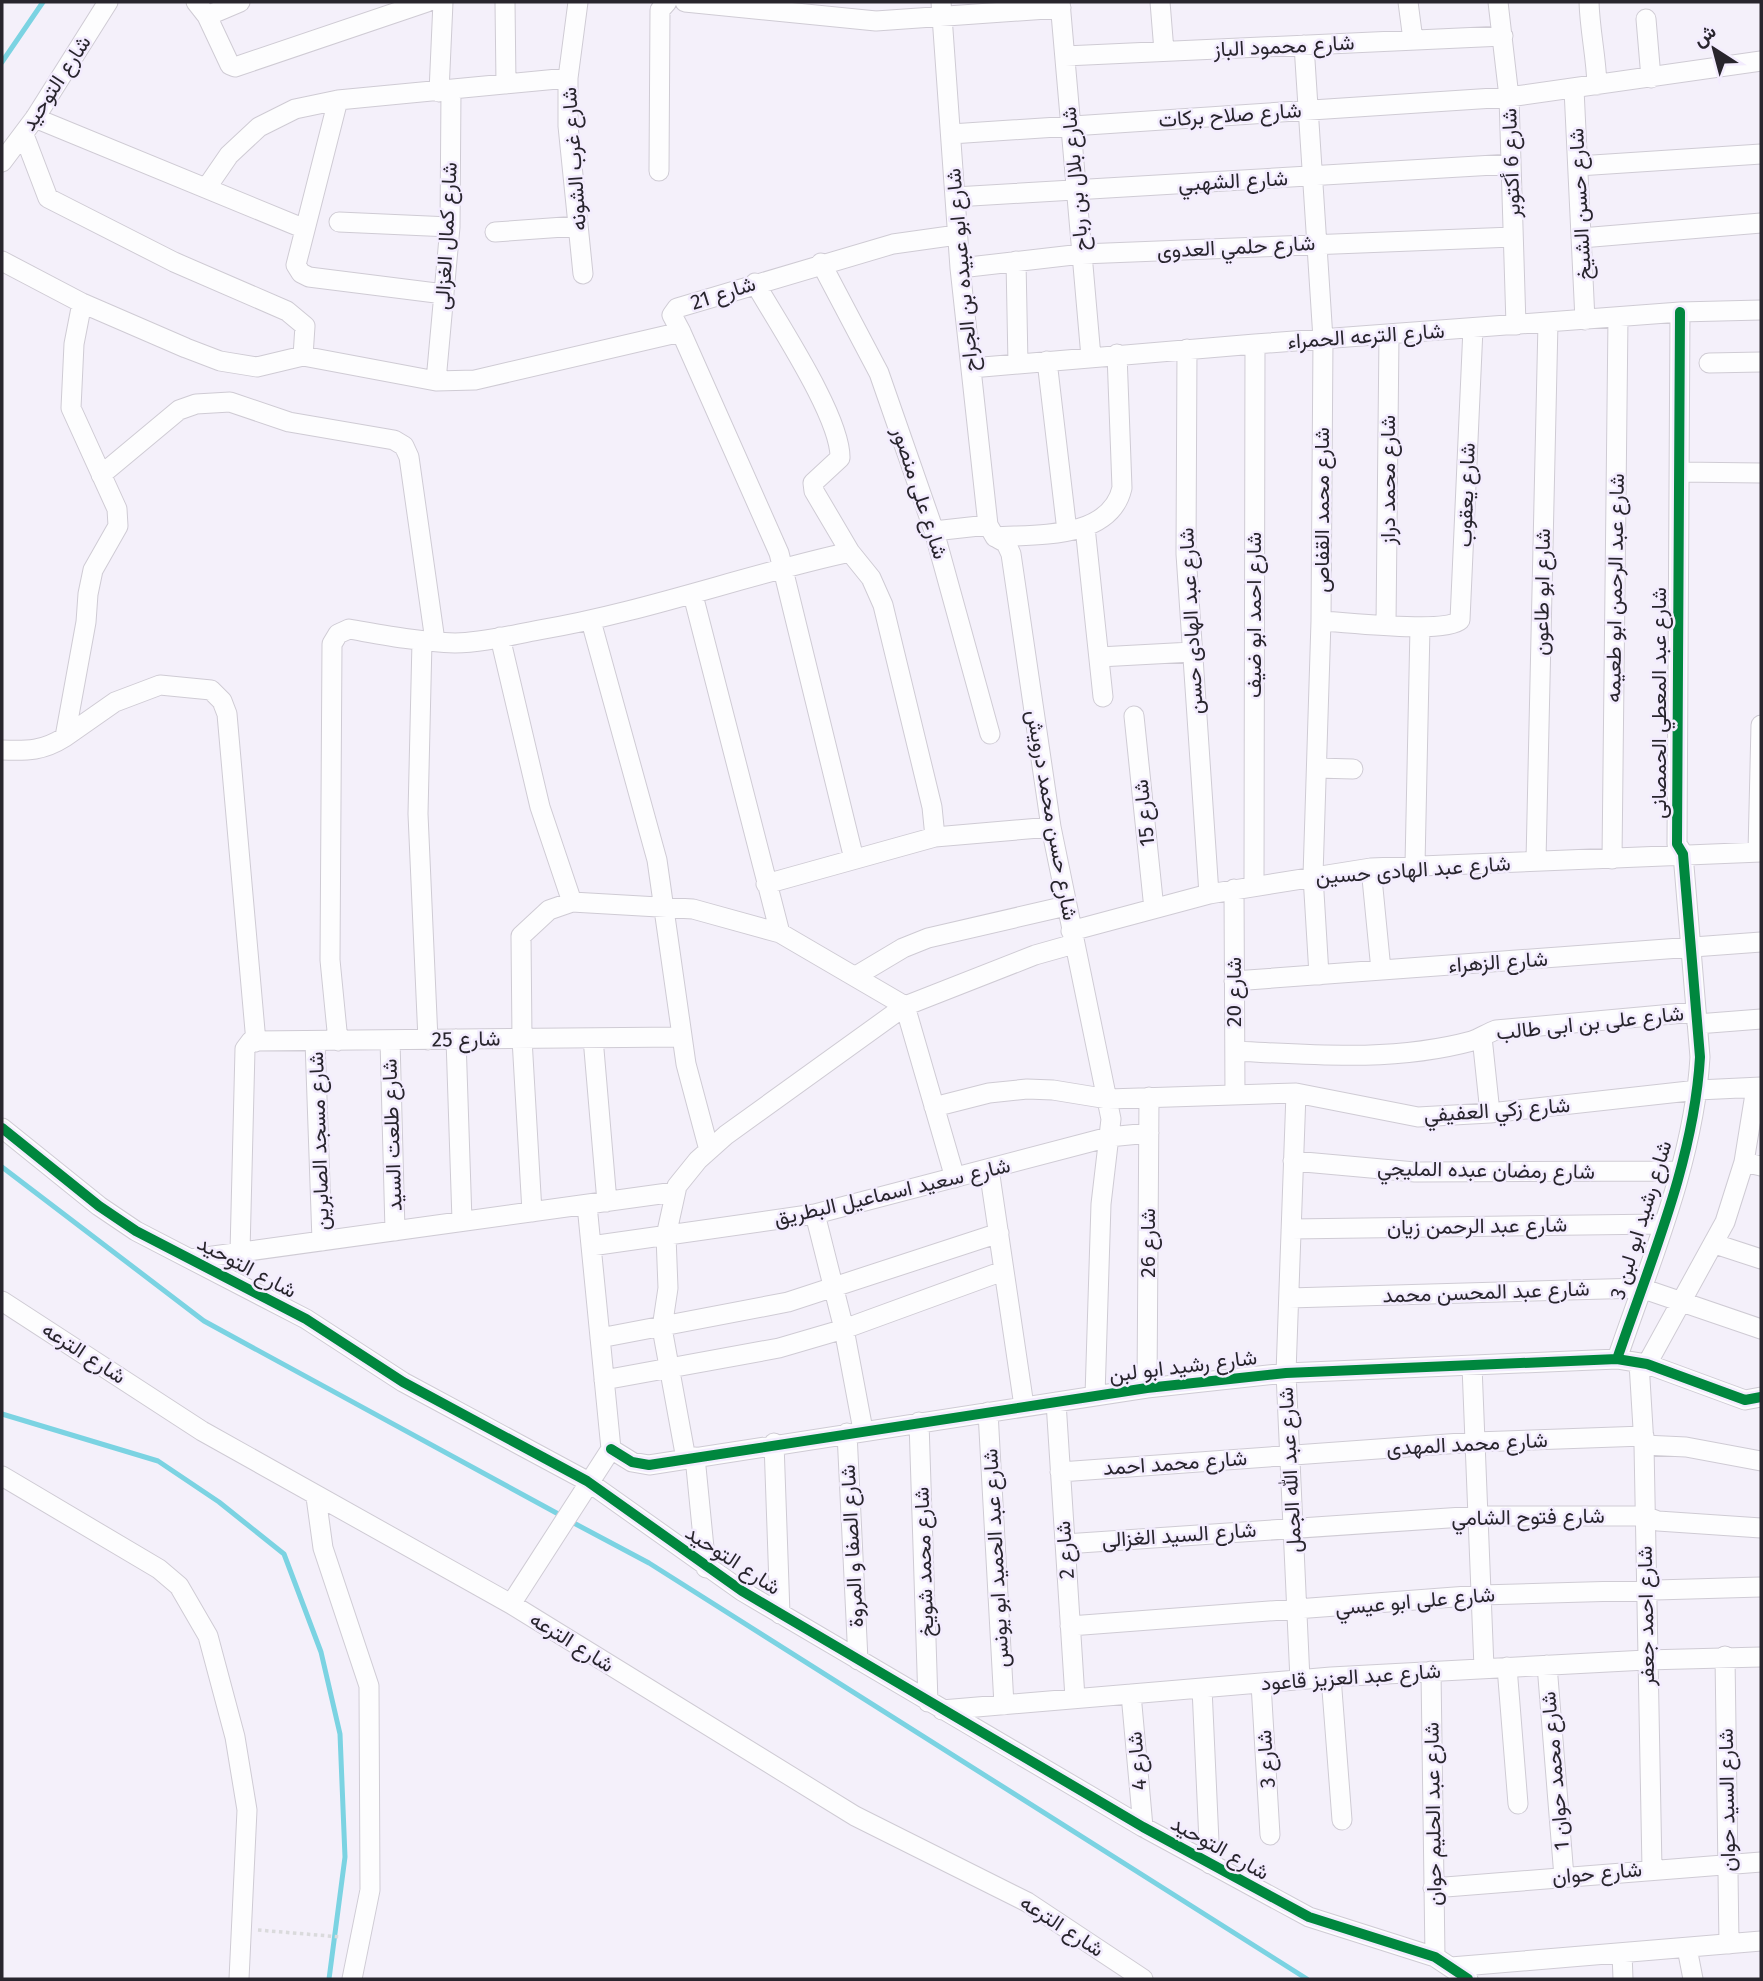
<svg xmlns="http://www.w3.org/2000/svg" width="1763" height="1981" font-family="'Fira Sans',Vazirmatn,sans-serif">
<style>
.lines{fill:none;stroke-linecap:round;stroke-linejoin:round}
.stream{stroke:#7bd3e2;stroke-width:5}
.street-casing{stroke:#cfcbd4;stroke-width:21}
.path{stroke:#dadadc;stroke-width:3.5;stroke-dasharray:3.5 3.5;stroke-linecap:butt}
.street{stroke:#fdfdfe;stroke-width:19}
.cycleway-casing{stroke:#f3ecfe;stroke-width:15}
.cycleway{stroke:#00873e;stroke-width:10}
.labels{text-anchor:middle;stroke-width:5;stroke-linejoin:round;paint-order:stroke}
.street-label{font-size:21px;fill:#28252d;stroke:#f3ecfe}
</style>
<rect width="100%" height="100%" fill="#f4f0fa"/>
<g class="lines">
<path class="stream" d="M2 62 43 2
M2 1167 204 1321 562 1516
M2 1414 158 1461 219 1502 284 1554 321 1652 340 1734 345 1857 329 1979
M570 1521 649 1563 1307 1979"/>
<g class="street-casing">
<path id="street" d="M196 2 207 16 230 65 235 67 427 2
M505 2 506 84
M578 2 568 78V126L583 274
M685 2 876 21 1061 8
M941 2 960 268 988 525 995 537
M1060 2 1091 357
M1160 2 1164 51
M1408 2 1413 40
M1498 2 1509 97 1516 325
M1589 2C1590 32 1596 55 1597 85
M207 16 240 2
M1646 19 1651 78
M1304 45 1323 339 1321 621 1313 876 1319 975
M1065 56 1503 36
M1574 89 1585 320
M439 92 443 2
M338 100 296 265 301 273 309 277 444 294
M35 118 305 229
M951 134 1509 97 1761 61
M24 135 48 198 174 262 287 311 305 326 303 356
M2 162 35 118 108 2
M1578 166 1761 154
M659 171 660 10 667 2
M207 187 229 155 259 127 295 109 338 100 568 78
M955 197 1511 164
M339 222 450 227
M495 232 578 226
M1581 238 1761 223
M2 261 82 303 186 348 220 361 257 367 303 356 436 381 475 380 681 332 672 315 677 308 893 244 957 235
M1016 261 1018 364
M821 263 879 373 934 531 990 734
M960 268 1082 254 1513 237
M755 283C777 322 841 417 840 458L813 483 814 491 850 552 871 578 883 605 932 807 935 837 766 884
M82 303 74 344 71 408 117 509 118 526 93 570 88 594 86 622 65 737 115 702 160 685 211 690 222 701 227 714 256 1042
M681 332 779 553 854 859
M1187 349 1186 554 1209 894
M1047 361 1067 531
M1709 363 1761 362
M971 368 1255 344 1680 312 1761 310
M436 381 450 227 451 90
M1680 472 1761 473
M101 475 179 410 196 404 230 402 289 422 394 440 404 446 409 457 435 641
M1085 527 1103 697
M934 531 988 525
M995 537 1006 543 1011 554 1051 827 1111 1119 1101 1204 1095 1396
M995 537C1036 534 1110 540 1122 488L1117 354
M693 595 780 933
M591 621 657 860 686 1064 709 1150
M1321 621C1346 622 1445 634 1460 620L1473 328
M1386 625 1389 334
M500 637 540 807 572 902
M422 641 418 814 428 1040
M1099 657 1192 652
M1134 716 1154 909
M2 750C28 751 43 751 65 737
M1317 768 1353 769
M935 837 1051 827
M1758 852 1761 725
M1612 859 1618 317
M1536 861 1548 322
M1415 865 1420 627
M1371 868 1381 970
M1254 886 1255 344
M1234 889 1235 1095
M1071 931 1209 894 1371 868 1761 852
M856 976 903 948 928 938 1066 906
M1234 981 1761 942
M1697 1024 1761 1019
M1482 1037 1490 1113
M593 1038 607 1202
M456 1039 462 1221
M390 1040 395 1231
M315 1041 322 1241
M338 1041 330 960 332 644 338 634 349 629C384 635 419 642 455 643 482 643 512 635 539 630 645 612 745 575 850 552
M1235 1051C1314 1055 1394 1062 1472 1041 1480 1038 1488 1033 1496 1030L1695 1012
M1296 1093 1286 1373 1300 1680
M934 1107 989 1093 1027 1089 1053 1090 1108 1099 1296 1093 1418 1117 1490 1113 1698 1090 1761 1087
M2 1128 99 1206 136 1231 306 1319 403 1382 587 1481 742 1591 1143 1827 1309 1917 1435 1957 1468 1979
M1293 1161 1415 1172 1679 1171
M1744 1162 1761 1166
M989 1169 1024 1406
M532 1212 522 1039 521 936 549 910 572 902 693 909 780 933 905 1006 955 1178
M815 1214 844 1329 863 1430
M1291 1229 1662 1224
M1715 1244 1761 1259
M591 1246 815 1214 1109 1137 1149 1133
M240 1252 245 1049 251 1041 681 1037
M191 1259 675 1192
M1289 1298 1641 1288 1761 1329
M2 1301 202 1431 511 1604 855 1816 1027 1902 1143 1979
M600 1338 788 1302 999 1233
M1617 1359C1650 1262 1694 1161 1700 1057L1683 854 1677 844 1680 312
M1639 1363 1644 1445 1652 1869
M1647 1364 1725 1222 1744 1162 1756 1088
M1472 1366 1484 1668
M604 1380 779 1348 844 1329 1003 1271
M1147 1388 1149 1097
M1056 1402 1075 1698
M988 1412 1004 1705
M919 1422 928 1702
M847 1433 858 1660
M774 1443 780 1614
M1644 1445 1686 1447 1761 1461
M611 1449 632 1462 649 1465 1147 1388 1286 1373 1617 1359 1647 1364 1745 1400 1761 1397
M695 1457 706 1568
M686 1459 662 1328 668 1288 666 1236 677 1186 698 1160 726 1135 905 1006 1035 955 1074 944
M1060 1472 1475 1442 1644 1436
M2 1476 159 1569 179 1586 208 1636 235 1737 247 1810 239 1979
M316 1497 323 1548 369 1686 370 1890 352 1979
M1065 1544 1478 1516H1645L1658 1521 1761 1528
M511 1604 611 1449 587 1205
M1070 1626 1481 1595 1761 1587
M1725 1656 1729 1944
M1547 1665 1564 1877
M1507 1667 1518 1804
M1431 1671 1435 1957
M1331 1677 1342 1820
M1261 1684 1270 1835
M1202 1688 1210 1864
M1131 1694 1143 1827
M942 1710 1331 1677 1646 1660 1761 1657
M1433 1888 1761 1862
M1687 1948 1693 1979
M1622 1953 1623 1979
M1451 1967 1761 1941"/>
</g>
<path class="path" d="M258 1930 341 1937"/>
<use href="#street" class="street"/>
<g class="cycleway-casing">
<path id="cycleway" d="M2 1128 99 1206 136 1231 306 1319 403 1382 587 1481 742 1591 1143 1827 1309 1917 1435 1957 1468 1979
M1617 1359C1650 1262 1694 1161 1700 1057L1683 854 1677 844 1680 312
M611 1449 632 1462 649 1465 1147 1388 1286 1373 1617 1359 1647 1364 1745 1400 1761 1397"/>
</g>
<use href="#cycleway" class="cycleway"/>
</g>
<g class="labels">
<g class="street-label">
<text transform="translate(1284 46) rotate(-3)" y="7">شارع محمود الباز</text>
<text transform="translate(56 83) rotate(-57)" y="7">شارع التوحيد</text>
<text transform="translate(1230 115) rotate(-4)" y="7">شارع صلاح بركات</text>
<text transform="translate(574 159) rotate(-94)" y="7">شارع غرب الشونه</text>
<text transform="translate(1511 163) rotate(-92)" y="7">شارع 6 أكتوبر</text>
<text transform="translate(1075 179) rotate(-95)" y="7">شارع بلال بن رباح</text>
<text transform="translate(1233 181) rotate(-3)" y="7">شارع الشهبي</text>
<text transform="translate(1580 204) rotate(-93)" y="7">شارع حسن الشيخ</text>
<text transform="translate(446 236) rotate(-87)" y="7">شارع كمال الغزالى</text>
<text transform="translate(1236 247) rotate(-3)" y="7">شارع حلمي العدوى</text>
<text transform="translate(962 270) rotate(-95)" y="7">شارع ابو عبيده بن الجراح</text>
<text transform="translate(723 293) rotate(-18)" y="7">شارع 21</text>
<text transform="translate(1366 336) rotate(-4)" y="7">شارع الترعه الحمراء</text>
<text transform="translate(1388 480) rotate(-90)" y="7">شارع محمد دراز</text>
<text transform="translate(920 493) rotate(72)" y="7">شارع على منصور</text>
<text transform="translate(1466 495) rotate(-88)" y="7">شارع يعقوب</text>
<text transform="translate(1322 510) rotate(-90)" y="7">شارع محمد القفاص</text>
<text transform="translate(1615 588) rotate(-89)" y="7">شارع عبد الرحمن ابو طعيمه</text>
<text transform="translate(1542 592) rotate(-89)" y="7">شارع ابو طاعون</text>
<text transform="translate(1254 615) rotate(-90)" y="7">شارع احمد ابو ضيف</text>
<text transform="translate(1191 621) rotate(-93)" y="7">شارع عبد الهادى حسن</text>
<text transform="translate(1659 703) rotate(-90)" y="7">شارع عبد المعطي الحمصانى</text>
<text transform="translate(1144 813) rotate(-96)" y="7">شارع 15</text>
<text transform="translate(1052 815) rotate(80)" y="7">شارع حسن محمد درويش</text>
<text transform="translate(1413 870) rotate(-4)" y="7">شارع عبد الهادى حسين</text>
<text transform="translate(1498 962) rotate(-4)" y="7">شارع الزهراء</text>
<text transform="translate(1234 992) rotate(-90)" y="7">شارع 20</text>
<text transform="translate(1590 1023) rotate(-6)" y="7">شارع على بن ابى طالب</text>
<text transform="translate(466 1039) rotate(-1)" y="7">شارع 25</text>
<text transform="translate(1497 1110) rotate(-4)" y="7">شارع زكي العفيفي</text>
<text transform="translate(392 1135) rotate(-92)" y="7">شارع طلعت السيد</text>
<text transform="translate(319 1141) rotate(-92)" y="7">شارع مسجد الصابرين</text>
<text transform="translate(1486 1170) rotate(1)" y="7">شارع رمضان عبده المليجي</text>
<text transform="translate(892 1192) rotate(-13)" y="7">شارع سعيد اسماعيل البطريق</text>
<text transform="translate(1641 1220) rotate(-73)" y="7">شارع رشيد ابو لبن 3</text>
<text transform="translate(1477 1226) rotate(-1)" y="7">شارع عبد الرحمن زيان</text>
<text transform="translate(1148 1243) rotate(-90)" y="7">شارع 26</text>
<text transform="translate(247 1267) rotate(28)" y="7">شارع التوحيد</text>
<text transform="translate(1486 1292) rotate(-2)" y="7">شارع عبد المحسن محمد</text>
<text transform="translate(84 1353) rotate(33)" y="7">شارع الترعه</text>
<text transform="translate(1183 1366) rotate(-7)" y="7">شارع رشيد ابو لبن</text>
<text transform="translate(1467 1444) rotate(-3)" y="7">شارع محمد المهدى</text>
<text transform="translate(1175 1463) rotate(-4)" y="7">شارع محمد احمد</text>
<text transform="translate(1290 1470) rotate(-93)" y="7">شارع عبد الله الجمل</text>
<text transform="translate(1528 1517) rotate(-1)" y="7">شارع فتوح الشامي</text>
<text transform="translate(1179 1535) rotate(-4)" y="7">شارع السيد الغزالى</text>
<text transform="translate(852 1546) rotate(-93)" y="7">شارع الصفا و المروة</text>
<text transform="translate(1065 1550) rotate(-94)" y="7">شارع 2</text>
<text transform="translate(996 1558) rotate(-93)" y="7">شارع عبد الحميد ابو يونس</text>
<text transform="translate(733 1560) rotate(33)" y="7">شارع التوحيد</text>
<text transform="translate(924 1562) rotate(-92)" y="7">شارع محمد شويخ</text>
<text transform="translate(1415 1601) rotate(-5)" y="7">شارع على ابو عيسي</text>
<text transform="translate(1646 1616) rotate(-91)" y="7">شارع احمد جعفر</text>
<text transform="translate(572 1642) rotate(32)" y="7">شارع الترعه</text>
<text transform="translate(1351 1677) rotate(-4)" y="7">شارع عبد العزيز قاعود</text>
<text transform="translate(1266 1759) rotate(-94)" y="7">شارع 3</text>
<text transform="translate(1137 1761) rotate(-95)" y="7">شارع 4</text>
<text transform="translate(1555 1771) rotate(-95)" y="7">شارع محمد حوان 1</text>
<text transform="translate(1727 1800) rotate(-91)" y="7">شارع السيد حوان</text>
<text transform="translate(1433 1814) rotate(-91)" y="7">شارع عبد الحليم حوان</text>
<text transform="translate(1220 1848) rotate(29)" y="7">شارع التوحيد</text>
<text transform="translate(1597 1873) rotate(-5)" y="7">شارع حوان</text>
<text transform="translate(1062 1926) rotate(33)" y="7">شارع الترعه</text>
</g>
</g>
<rect width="1763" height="1981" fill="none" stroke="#28252d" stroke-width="7"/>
<g transform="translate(1714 49) rotate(324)" stroke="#f3ecfe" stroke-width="5" paint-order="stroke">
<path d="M0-5L12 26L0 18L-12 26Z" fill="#28252d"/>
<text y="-10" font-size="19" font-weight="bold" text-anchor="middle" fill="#28252d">ش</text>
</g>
</svg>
